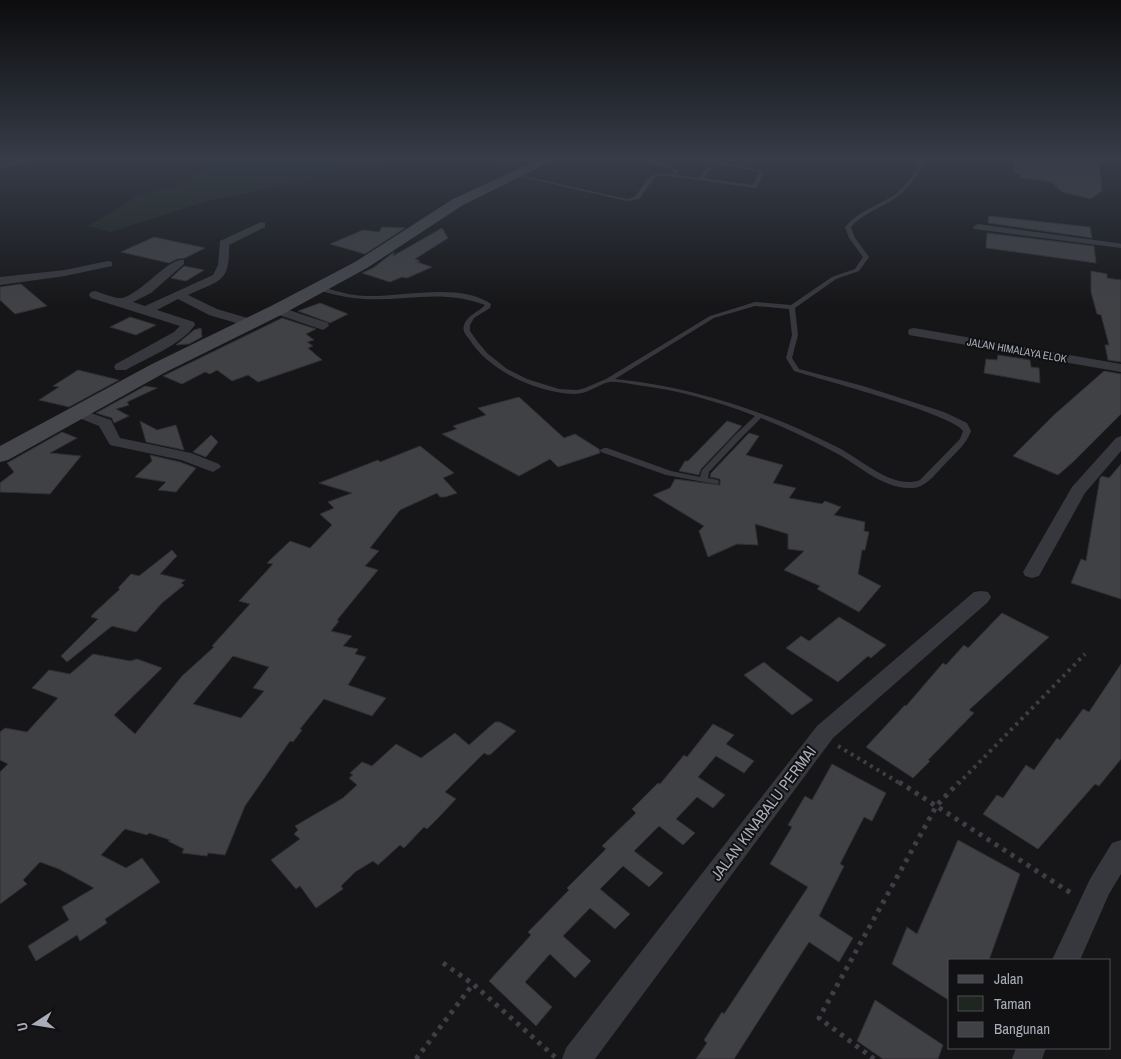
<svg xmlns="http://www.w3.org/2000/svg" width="1121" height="1059" font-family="'Archivo Narrow',sans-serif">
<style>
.green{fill:#1e261f}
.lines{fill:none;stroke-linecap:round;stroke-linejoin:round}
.stream{stroke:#2c353c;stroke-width:3}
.building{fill:#404145;stroke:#303034;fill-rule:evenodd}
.path-far1{stroke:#3d3f44;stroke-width:4;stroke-dasharray:3 4.5;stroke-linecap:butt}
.path{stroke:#3d3f44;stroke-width:5;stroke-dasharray:4 5.5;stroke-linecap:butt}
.lane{fill:#37383d;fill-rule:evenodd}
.street{fill:#37383d;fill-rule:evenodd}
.secondary{fill:#45474d;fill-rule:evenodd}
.labels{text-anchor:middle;stroke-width:4;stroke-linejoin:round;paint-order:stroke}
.far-street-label{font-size:11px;fill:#a8adb8;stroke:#111113}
.near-street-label{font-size:16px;fill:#a8adb8;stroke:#111113}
</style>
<rect width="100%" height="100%" fill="#161618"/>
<path class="green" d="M219 158H411L208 201 110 232 88 226 137 196 178 185Z"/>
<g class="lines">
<path class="stream" d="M0 167 36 158"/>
</g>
<path class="building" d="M1014 158 1072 161V158L1099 161 1102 191 1091 199 1062 192 1052 182 1021 178V174L1013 173Z
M989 216 1090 227 1092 238 988 223Z
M382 227 405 228 365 254 330 244 363 230 379 232Z
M442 228 448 238 415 259 420 261 417 262 432 267 407 278 402 277 390 282 362 273 373 268 394 252 393 256Z
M987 233 1094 246 1096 263 986 248Z
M154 237 205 248 185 258 177 259 169 263 121 252Z
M184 266 204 270 186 281 171 278Z
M1091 271 1107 274V278L1121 280V362L1108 360 1105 345H1109L1101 315 1097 314 1091 292Z
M21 284 47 306 15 314 0 300V287Z
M320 303 348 314 330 323 298 311Z
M130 317 156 325 136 335 110 327Z
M282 318 316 329 306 334 314 340 307 342 313 346 308 348 322 360 258 382 248 375 232 381 217 370 210 374 205 372 182 384 163 376Z
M201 328 202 337 189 344 176 345 194 330Z
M998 355 1030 360 1031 367 1039 368 1040 383 984 373 986 359 997 360Z
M78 370 119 380 69 407 39 400 59 387 53 386Z
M1104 371 1121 374V414L1073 462 1058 475 1013 456 1055 414Z
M145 386 157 388 127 402 129 405 116 409 129 416 114 423 112 418 96 413Z
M519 397 564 438 575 434 599 449 600 453 558 467 550 459 519 476 442 434 457 429 453 426 486 415 478 408Z
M140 421 157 430 176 425 184 450 146 442Z
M727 421 742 426 701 469 699 475 679 471 685 461H688Z
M62 432 77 438 50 453 81 456 50 494 0 492V483L14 472 7 463Z
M749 433 759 436 746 455 783 465 773 483 796 488 789 498 822 504 825 501 841 507 834 515 865 522 864 531 869 532 865 550H862L858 574 881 586 859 612 817 589 820 586 784 570 804 551 788 549V534L755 524 758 545 737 544 708 557 699 531 704 526 653 495 670 488 675 479 720 485V479L710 477 711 473Z
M211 435 218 442 206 457 193 452Z
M420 446 454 473 443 478 457 493 445 497H440L437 493 400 510 370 548 379 551 365 566 378 570 337 620 339 621 331 631 352 636 343 646 358 649 355 654 366 657 348 685 386 698 372 716 324 699 300 729 302 730 293 742 290 741 245 806 225 855 208 853 207 856 182 853 184 849 168 841 170 840 149 833 147 835 125 829 101 855 126 868 142 858 160 882 105 919 107 923 80 941 77 935 36 961 28 946 69 920 62 907 94 888 59 869 40 862 23 880 27 884 0 904V772L8 764 0 760V732L5 728 27 732 58 698 32 688 49 670 70 674 93 654 130 661 137 659 162 668 114 715 135 734 182 676 214 647 212 646 250 604 239 601 273 564 267 563 290 541 310 548 332 525 320 514 334 508 328 502 352 493 319 483 378 460 380 462ZM233 656 269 667 253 688 264 691 241 718 193 704Z
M150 455 180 462 196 468 176 492 158 490 166 482 135 477 152 461Z
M1121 464V599L1071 583 1081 559 1086 561 1100 478 1102 476 1109 478Z
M172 550 177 556 160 574 185 580 181 583 184 585 162 603 136 632 112 626 67 662 61 656 98 619 91 617 93 614 120 589 118 588 131 574 139 576Z
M1002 613 1049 637 969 710 974 713 928 760 930 761 913 778 866 747 905 705 906 706 943 663 946 665 964 645 968 648Z
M839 617 886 645 871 658 868 656 838 682 786 648 801 636 809 641Z
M764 662 771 668 813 700 792 715 744 675Z
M1121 664V759L1099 786 1095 784 1038 849 983 814 997 795 1003 798 1026 765 1034 770 1057 738 1060 740 1083 709 1089 712Z
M495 722H500L516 731 491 754 488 755 484 753 445 792 456 799 439 817 427 829 424 827 404 848 400 845 378 865 373 861 355 872 341 886 343 889 316 908 300 886 296 889 271 860 300 839 294 834 298 830 295 826 343 798 357 785 349 778 353 775 350 773 362 762 372 766 396 744 421 758 455 733 469 745Z
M713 724 734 735 726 744 754 761 744 773 716 756 698 777 725 795 713 808 697 797 676 819 695 833 683 845 659 826 634 851 663 873 649 887 623 866 600 889 630 914 615 929 590 908 563 936 591 961 575 978 550 954 525 982 552 1007 536 1026 489 981 531 935 528 932 569 890 567 888 606 849 602 846 636 813 632 809 658 783 660 784 684 755 687 757Z
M832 764 886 793 872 821 864 817 840 864 844 866 819 916 853 938 839 962 809 942 734 1059H696L707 1043 704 1040 722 1012 724 1014 808 887 770 864 792 827 788 825 805 796 812 800Z
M958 840 1020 874 989 960H950V1001L892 964 907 927 917 934Z
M875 1000 943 1045 938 1059H883L857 1041Z"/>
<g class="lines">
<path class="path-far1" d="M838 746 901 784
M958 784 1085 654"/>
<path class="path" d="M899 782 1074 895
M443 963 473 984 555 1057
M416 1059 473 984
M874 1059 819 1018 937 805 959 782"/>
<path class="lane" d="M482 158H489L532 168 530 169Z
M513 158H521L543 163 541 164Z
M631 158C646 157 664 162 678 170V175L699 178 707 167 722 162 764 171 759 183 757 186 758 187 756 188 660 175 655 177 639 199 627 201 513 175 515 174 627 199 635 197C649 178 648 171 674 174V172L665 166ZM722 164 759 172 755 182 752 185 703 178 711 169Z
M922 158H926C918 176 907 192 889 202 876 210 861 215 851 227L855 238 869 257 859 271 836 279 795 308 798 335 792 358 799 369 863 386 944 412 967 423 971 431C966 445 955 453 945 464 936 473 927 487 913 488 883 490 858 464 834 452 810 439 786 428 761 418L741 438 709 472 708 478 718 480 719 482 718 484H715L666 475 601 452 600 450 604 448H607L671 471 700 477 702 470 735 435 755 416C717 401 677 390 637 385 628 384 618 381 610 382 598 384 589 394 574 394 537 393 489 371 469 339 466 335 462 331 464 325 467 315 479 312 485 305 434 285 388 308 337 295 330 293 321 292 315 288L318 286C334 290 350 296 367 296 403 297 460 282 491 304L490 308 474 318 470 325V331L477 341 487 353 507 369 527 379 559 389 577 390 585 388 606 379 710 316 755 302 791 305 832 277 855 269 863 257 849 238 845 227C858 211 877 206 894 195 907 186 915 172 922 158ZM755 306 789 309 792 335 786 358 794 371C819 379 955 415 963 431L960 439 920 480C893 490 862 460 839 448 768 412 694 387 615 379L714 318Z"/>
<path class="street" d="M261 222 265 223V227L229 245C230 283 220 280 188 295L217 309 254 320 256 323 254 326 250 327 209 315 178 299 157 310 194 322 195 325C180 346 148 357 126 370H116L114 367 116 364 174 332 180 326 91 298 89 295 91 292 95 291C102 293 115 299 122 298 141 294 170 256 184 260V264L151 293 133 302 145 306 213 275 218 265 220 241Z
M978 224 1117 243 1121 244V248L974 229 973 227Z
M108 261 112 262V266L65 276 0 285V277L65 270Z
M277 306 328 323 329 326 323 330 273 313 271 310Z
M914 328 1121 364V372L909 335 908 332 909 329Z
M79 409 111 420 120 438 191 453 219 464 221 467 213 472 181 460 110 445 99 426 74 416 72 413Z
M1121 436V451L1085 493 1039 576 1032 578 1025 576 1023 572 1072 487 1116 438Z
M981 591 988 592 991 597 988 602 833 738 595 1059H562L566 1048 817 726 974 592Z
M1121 840V874L1109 894 1080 960H1052L1090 879 1112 843Z
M1016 1048H1046L1042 1059H1012Z"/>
<path class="secondary" d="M542 158H558L463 205 367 268 283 314 166 372 8 460 0 462V446L152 364 271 306 355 262 453 199Z"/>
</g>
<linearGradient id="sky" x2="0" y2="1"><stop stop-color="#0c0c0d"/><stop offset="0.52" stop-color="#363c48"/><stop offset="1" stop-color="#363c48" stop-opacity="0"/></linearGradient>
<rect width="1121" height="306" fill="url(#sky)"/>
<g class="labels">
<g class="far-street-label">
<text transform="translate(1017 350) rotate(10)" y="4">JALAN HIMALAYA ELOK</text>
</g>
<g class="near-street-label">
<text transform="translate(763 813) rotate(-53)" y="6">JALAN KINABALU PERMAI</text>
</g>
</g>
<rect x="948" y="959" width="162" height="90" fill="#111113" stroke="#4d4f55"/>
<rect x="958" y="975" width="25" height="8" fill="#45474d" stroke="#4d4f55"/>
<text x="994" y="984" font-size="15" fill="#a8adb8">Jalan</text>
<rect x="958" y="996" width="25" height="15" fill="#1e261f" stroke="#4d4f55"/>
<text x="994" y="1009" font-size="15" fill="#a8adb8">Taman</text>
<rect x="958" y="1022" width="25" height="15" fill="#404145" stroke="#4d4f55"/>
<text x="994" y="1034" font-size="15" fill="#a8adb8">Bangunan</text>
<g transform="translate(35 1024) rotate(258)" stroke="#111113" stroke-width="4" paint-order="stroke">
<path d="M0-4L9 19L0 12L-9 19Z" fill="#a8adb8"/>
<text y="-8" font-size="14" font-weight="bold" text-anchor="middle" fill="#a8adb8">U</text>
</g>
</svg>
